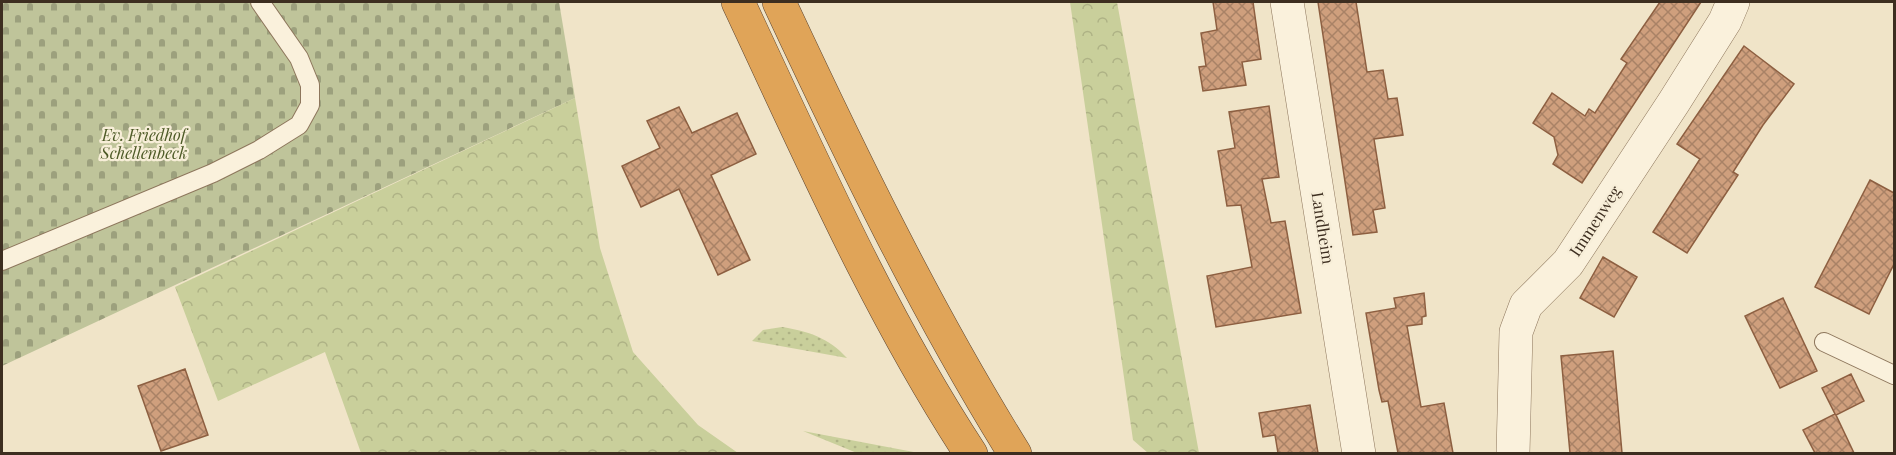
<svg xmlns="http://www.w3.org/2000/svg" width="1896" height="455" font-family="'Playfair Display',serif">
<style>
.grass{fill:url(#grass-dots)}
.forest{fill:url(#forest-crowns)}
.cemetery{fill:url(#cemetery-stones)}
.building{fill:url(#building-cross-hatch);stroke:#8d5f41;stroke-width:1.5}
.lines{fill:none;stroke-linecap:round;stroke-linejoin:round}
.lane-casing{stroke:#8d765c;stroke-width:20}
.street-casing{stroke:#8d765c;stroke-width:34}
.highway-casing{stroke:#5b4430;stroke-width:34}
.lane{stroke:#faf1dc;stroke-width:18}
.street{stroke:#faf1dc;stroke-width:33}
.highway{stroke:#e0a458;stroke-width:33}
.labels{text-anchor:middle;stroke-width:4.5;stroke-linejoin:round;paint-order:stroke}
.park-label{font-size:16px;font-style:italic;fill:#4d5a26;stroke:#f7eed8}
.street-label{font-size:16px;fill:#3d2e20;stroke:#f7eed8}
</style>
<defs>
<pattern id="grass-dots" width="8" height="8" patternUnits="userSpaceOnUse" patternTransform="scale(1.5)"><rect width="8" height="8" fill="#c9cf9b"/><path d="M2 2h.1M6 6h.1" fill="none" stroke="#aeb285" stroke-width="1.8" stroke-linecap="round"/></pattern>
<pattern id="forest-crowns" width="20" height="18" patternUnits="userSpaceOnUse" patternTransform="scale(1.5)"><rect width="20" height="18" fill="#c9cf9b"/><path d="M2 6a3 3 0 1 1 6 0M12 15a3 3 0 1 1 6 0" fill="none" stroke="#aeb285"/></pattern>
<pattern id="cemetery-stones" width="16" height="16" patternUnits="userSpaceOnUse" patternTransform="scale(1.5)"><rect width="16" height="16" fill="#bfc49a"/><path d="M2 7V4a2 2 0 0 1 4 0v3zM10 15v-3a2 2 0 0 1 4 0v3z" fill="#9ca07d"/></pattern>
<pattern id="building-cross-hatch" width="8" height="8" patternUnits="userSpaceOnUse" patternTransform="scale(1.5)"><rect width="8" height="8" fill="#cf9f7d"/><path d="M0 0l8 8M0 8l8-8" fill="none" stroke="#a98266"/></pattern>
</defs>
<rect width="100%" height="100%" fill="#f0e4c8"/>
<path class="grass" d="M782 327C808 331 829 338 847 358L752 341 763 330Z
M803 431 919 453H857Z"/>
<path class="forest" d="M1070 2H1117L1199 453H1148L1133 440Z
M575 98 600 248 633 352 698 425 738 453H361L325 352 218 401 175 287Z"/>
<path class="cemetery" d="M2 2H559L575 98 2 366Z"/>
<path class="building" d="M1213 2H1253L1261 59 1242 62 1246 85 1203 91 1199 67 1206 66 1201 33 1217 30Z
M1318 2H1356L1367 72 1383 70 1388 99 1397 98 1403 135 1374 139 1385 208 1373 210 1377 232 1353 235Z
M1660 2H1701L1582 183 1553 164 1558 155 1554 137 1533 123 1552 93 1585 116 1589 109 1595 113 1627 63 1621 59Z
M1744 46 1794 84 1763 125 1733 172 1738 175 1687 253 1653 232 1700 159 1677 144Z
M1269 106 1279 177 1262 179 1271 223 1285 221 1301 313 1216 327 1207 276 1252 267 1241 205 1227 206 1218 151 1235 148 1229 112Z
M679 107 692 133 737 113 756 154 711 175 750 260 718 275 679 189 641 207 622 166 660 148 647 121Z
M1870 180 1894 193V264L1869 314 1815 287Z
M1603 257 1637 277 1614 317 1580 298Z
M1424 293 1426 316 1422 317V324L1407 326 1421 407 1444 403 1453 453H1398L1388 401 1382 402 1379 390 1366 313 1396 308 1394 298Z
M1783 298 1817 371 1780 388 1745 316Z
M1613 351 1622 453H1570L1561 356Z
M185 369 208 435 161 451 138 386Z
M1851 374 1864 401 1836 415 1854 453H1815L1803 430 1835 414 1822 388Z
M1310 405 1318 453H1278L1275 435 1263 437 1259 413Z"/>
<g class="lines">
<g class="lane-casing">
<path id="lane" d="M2 261 213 173 259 150 299 125 310 105V85L299 58 260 2
M1824 342 1894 375"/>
</g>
<g class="street-casing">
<path id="street" d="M1287 2 1359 454
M1513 454 1516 332 1526 305 1568 263 1674 102 1725 21 1733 2"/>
</g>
<g class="highway-casing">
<path id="highway" d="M738 2C810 155 878 312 971 454
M779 2C851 156 925 309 1015 454"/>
</g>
<use href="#lane" class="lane"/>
<use href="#street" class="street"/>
<use href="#highway" class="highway"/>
</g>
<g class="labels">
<g class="park-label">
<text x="144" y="141">Ev. Friedhof<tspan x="144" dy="18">Schellenbeck</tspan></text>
</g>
<g class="street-label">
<text transform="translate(1595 221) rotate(-57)" y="6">Immenweg</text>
<text transform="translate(1323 228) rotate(81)" y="6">Landheim</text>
</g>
</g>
<rect width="1896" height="455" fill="none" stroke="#3d2e20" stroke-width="6"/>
</svg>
